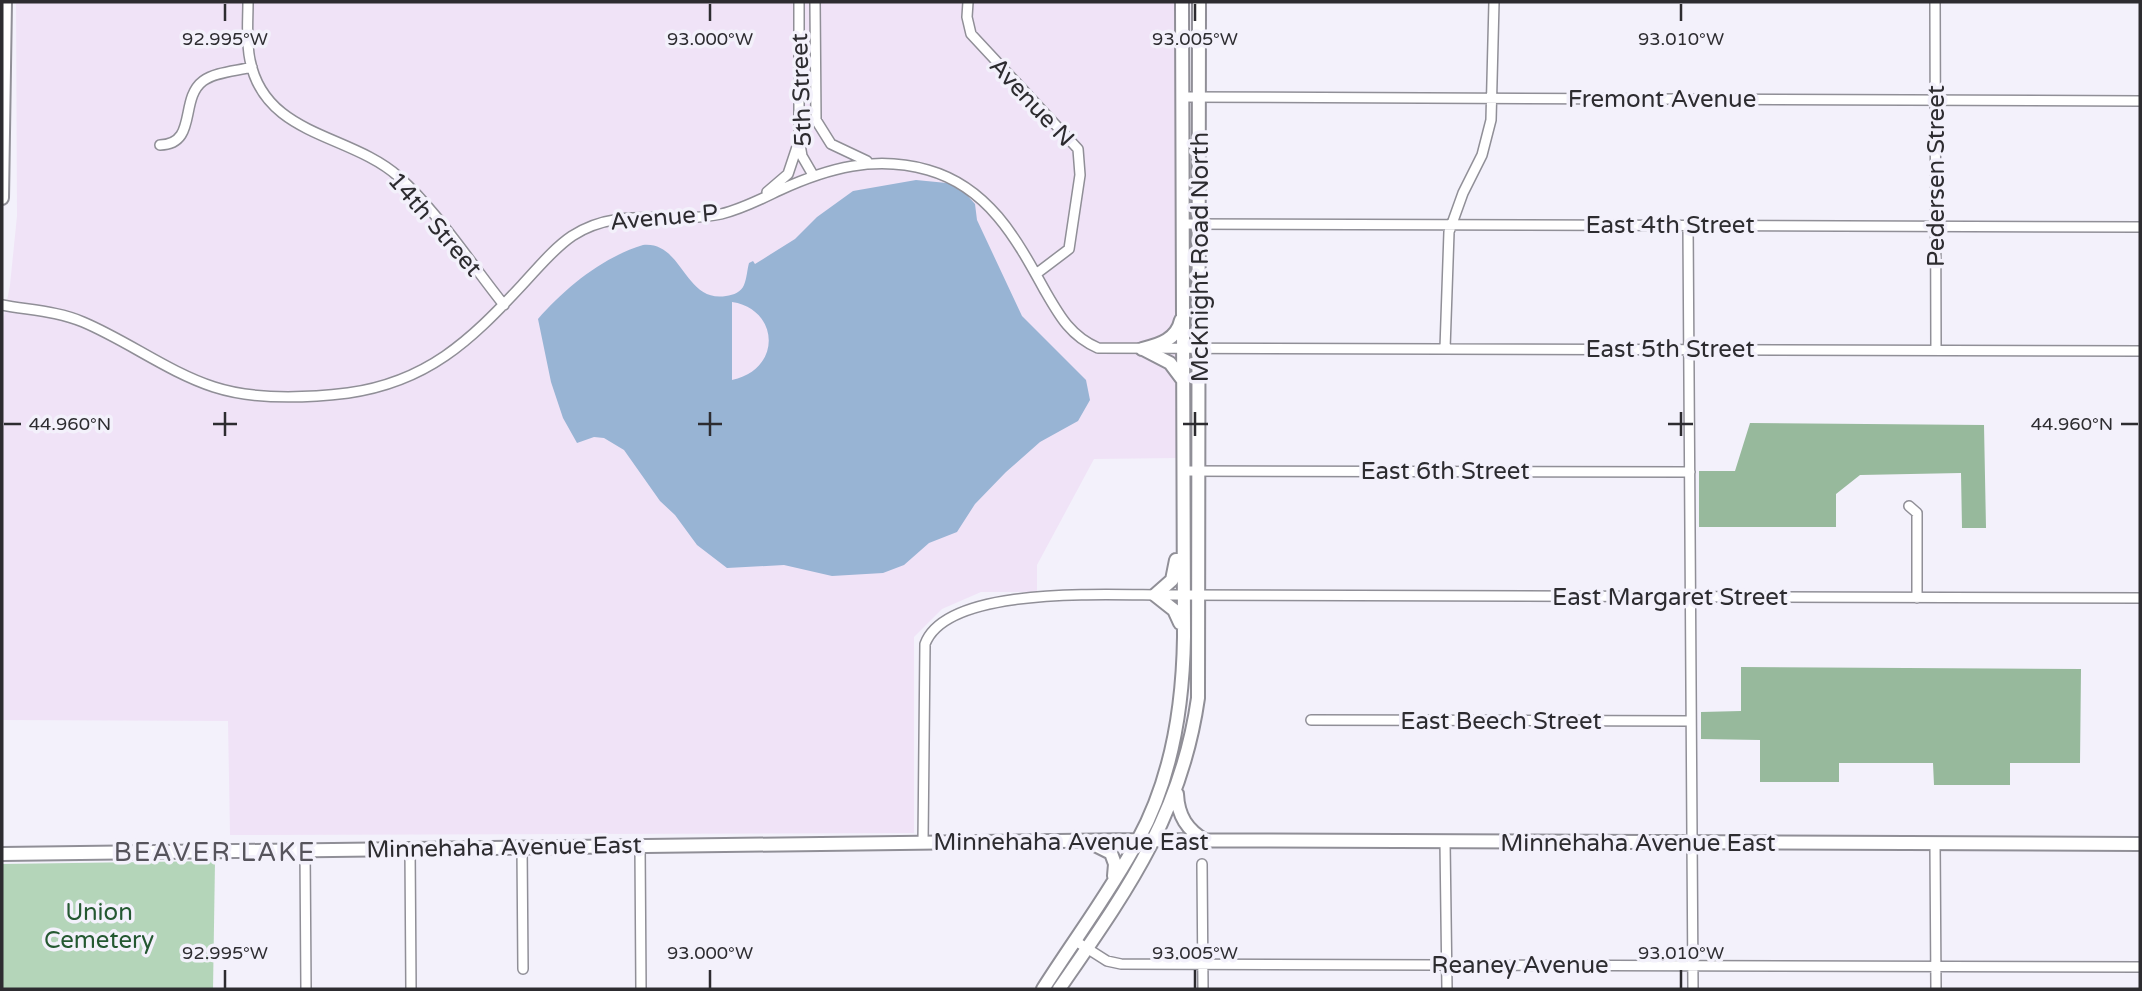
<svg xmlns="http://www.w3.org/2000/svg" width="2142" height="991" font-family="'Varela Round',sans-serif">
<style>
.commercial{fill:#f0e3f7}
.green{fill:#b4d5b9}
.forest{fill:#97b99c}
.water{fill:#98b4d4;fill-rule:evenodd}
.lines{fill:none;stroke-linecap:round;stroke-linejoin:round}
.street-casing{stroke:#908f97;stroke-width:12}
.secondary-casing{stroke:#908f97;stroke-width:16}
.street{stroke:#fff;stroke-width:9}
.secondary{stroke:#fff;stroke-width:12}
.ticks{fill:none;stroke:#2d2c30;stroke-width:2.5}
.labels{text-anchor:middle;stroke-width:7;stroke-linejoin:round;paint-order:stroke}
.street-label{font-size:24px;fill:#2d2c30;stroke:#f3f1fb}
.park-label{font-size:24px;fill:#245831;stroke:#f3f1fb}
.neighbourhood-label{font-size:26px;letter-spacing:2px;fill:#56545c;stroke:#f3f1fb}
.ticks-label{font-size:18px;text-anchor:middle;fill:#2d2c30;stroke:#f3f1fb;stroke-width:7;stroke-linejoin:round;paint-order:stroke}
</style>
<rect width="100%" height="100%" fill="#f3f1fb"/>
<path class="commercial" d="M16 2H1176L1178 458 1094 459 1037 565V592H981L942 609 914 637V833L230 835 228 721 2 720V327L10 285 17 216Z"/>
<path class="green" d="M215 861 213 989H2V864Z"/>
<path class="forest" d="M1750 423 1984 425 1986 528H1962L1961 473 1860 475 1836 494V527H1699V471H1735Z
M1741 667 2081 669 2080 763H2010V785H1934L1933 763H1839V782H1760V740L1701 739V712L1741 711Z"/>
<path class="water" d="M916 180 957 184 975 204 977 220 1022 316 1086 380 1090 400 1078 421 1040 442 1006 472 975 504 957 532 929 543 904 565 883 573 832 576 784 565 727 568 697 545 675 515 660 501 624 450 604 438 594 437 577 443 563 418 551 382 538 319C565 288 603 257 643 245 683 241 684 303 726 296 734 295 741 292 744 285 747 278 747 270 749 263L753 261 755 264 795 239 817 217 853 191ZM732 302C779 309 783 369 732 380Z"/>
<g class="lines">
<g class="street-casing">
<path id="street" d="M248 2C248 21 246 42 250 60 265 137 350 133 399 177 436 210 472 265 504 305
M799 2V139L802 156 813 175
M815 2 816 120 831 144 867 161
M968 2 967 17 971 34 1078 149 1080 175 1069 249 1036 274
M1935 2 1936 350
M1183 97 2140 101
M160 145C198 144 179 99 203 81 215 72 237 71 252 67
M767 192 788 174 798 144
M1183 224 2140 227
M1688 225 1693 989
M2 305C28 310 58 311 83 322 128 341 168 372 214 387 254 400 306 398 348 393 427 382 470 341 522 285 538 268 553 249 572 236 620 205 669 225 721 214 742 209 761 199 780 190 828 168 875 155 928 170 988 187 1016 238 1044 289 1059 315 1070 336 1098 348L2140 351
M1445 349 1449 232 1463 193 1482 155 1491 120 1494 2
M1184 471 1690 472
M1909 506 1917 513V598
M1311 720 1691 721
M1445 842 1447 989
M923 843 925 644C948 583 1118 596 1174 595L2140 598
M1935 844 1936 989
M640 846 641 989
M522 847 523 969
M410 848 411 989
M305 849 306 989
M1202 864 1203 989
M1074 940 1107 961 1121 964 2140 967"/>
</g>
<g class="secondary-casing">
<path id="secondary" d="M2 198 5 2
M1142 349C1160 345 1177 339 1181 320
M1143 349 1170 363 1182 379
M1176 560 1172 580 1155 595 1174 610 1180 623
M1177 794C1178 816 1187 830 1206 841
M1093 844 1111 853 1115 864 1114 876
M2 854 1138 840 2140 844
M1043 989C1074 940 1111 891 1138 840 1172 778 1183 707 1184 637L1182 2
M1059 989C1125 893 1181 817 1198 698L1199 2"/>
</g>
<use href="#street" class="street"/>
<use href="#secondary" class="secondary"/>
</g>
<path class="ticks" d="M225 4V21M710 4V21M1195 4V21M1681 4V21M225 412V436M710 412V436M1195 412V436M1681 412V436M4 424H21M213 424H237M698 424H722M1183 424H1208M1668 424H1693M2121 424H2138M225 970V988M710 970V988M1195 970V988M1681 970V988"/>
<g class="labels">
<g class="street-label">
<text transform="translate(801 90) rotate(-92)" y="8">5th Street</text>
<text x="1662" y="107">Fremont Avenue</text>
<text transform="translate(1032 102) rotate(47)" y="8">Avenue N</text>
<text transform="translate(1936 176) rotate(-90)" y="8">Pedersen Street</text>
<text transform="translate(664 217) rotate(-5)" y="8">Avenue P</text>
<text transform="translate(435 224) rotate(49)" y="8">14th Street</text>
<text x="1670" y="233">East 4th Street</text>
<text transform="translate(1200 257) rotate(-90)" y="8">McKnight Road North</text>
<text x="1670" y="357">East 5th Street</text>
<text x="1445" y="479">East 6th Street</text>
<text x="1670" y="605">East Margaret Street</text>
<text x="1501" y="729">East Beech Street</text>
<text x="1071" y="850">Minnehaha Avenue East</text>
<text x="1638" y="851">Minnehaha Avenue East</text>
<text transform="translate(504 847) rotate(-1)" y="8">Minnehaha Avenue East</text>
<text x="1520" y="973">Reaney Avenue</text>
</g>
<g class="park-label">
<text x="99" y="920">Union<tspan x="99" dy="28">Cemetery</tspan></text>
</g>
<g class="neighbourhood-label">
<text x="215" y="861">BEAVER LAKE</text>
</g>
</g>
<g class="ticks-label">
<text x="225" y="45">92.995°W</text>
<text x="710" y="45">93.000°W</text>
<text x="1195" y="45">93.005°W</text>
<text x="1681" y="45">93.010°W</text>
<text x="2072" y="430">44.960°N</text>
<text x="70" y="430">44.960°N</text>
<text x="225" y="959">92.995°W</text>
<text x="710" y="959">93.000°W</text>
<text x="1195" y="959">93.005°W</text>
<text x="1681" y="959">93.010°W</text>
</g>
<rect width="2142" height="991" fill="none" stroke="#2d2c30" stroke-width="7"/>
</svg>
